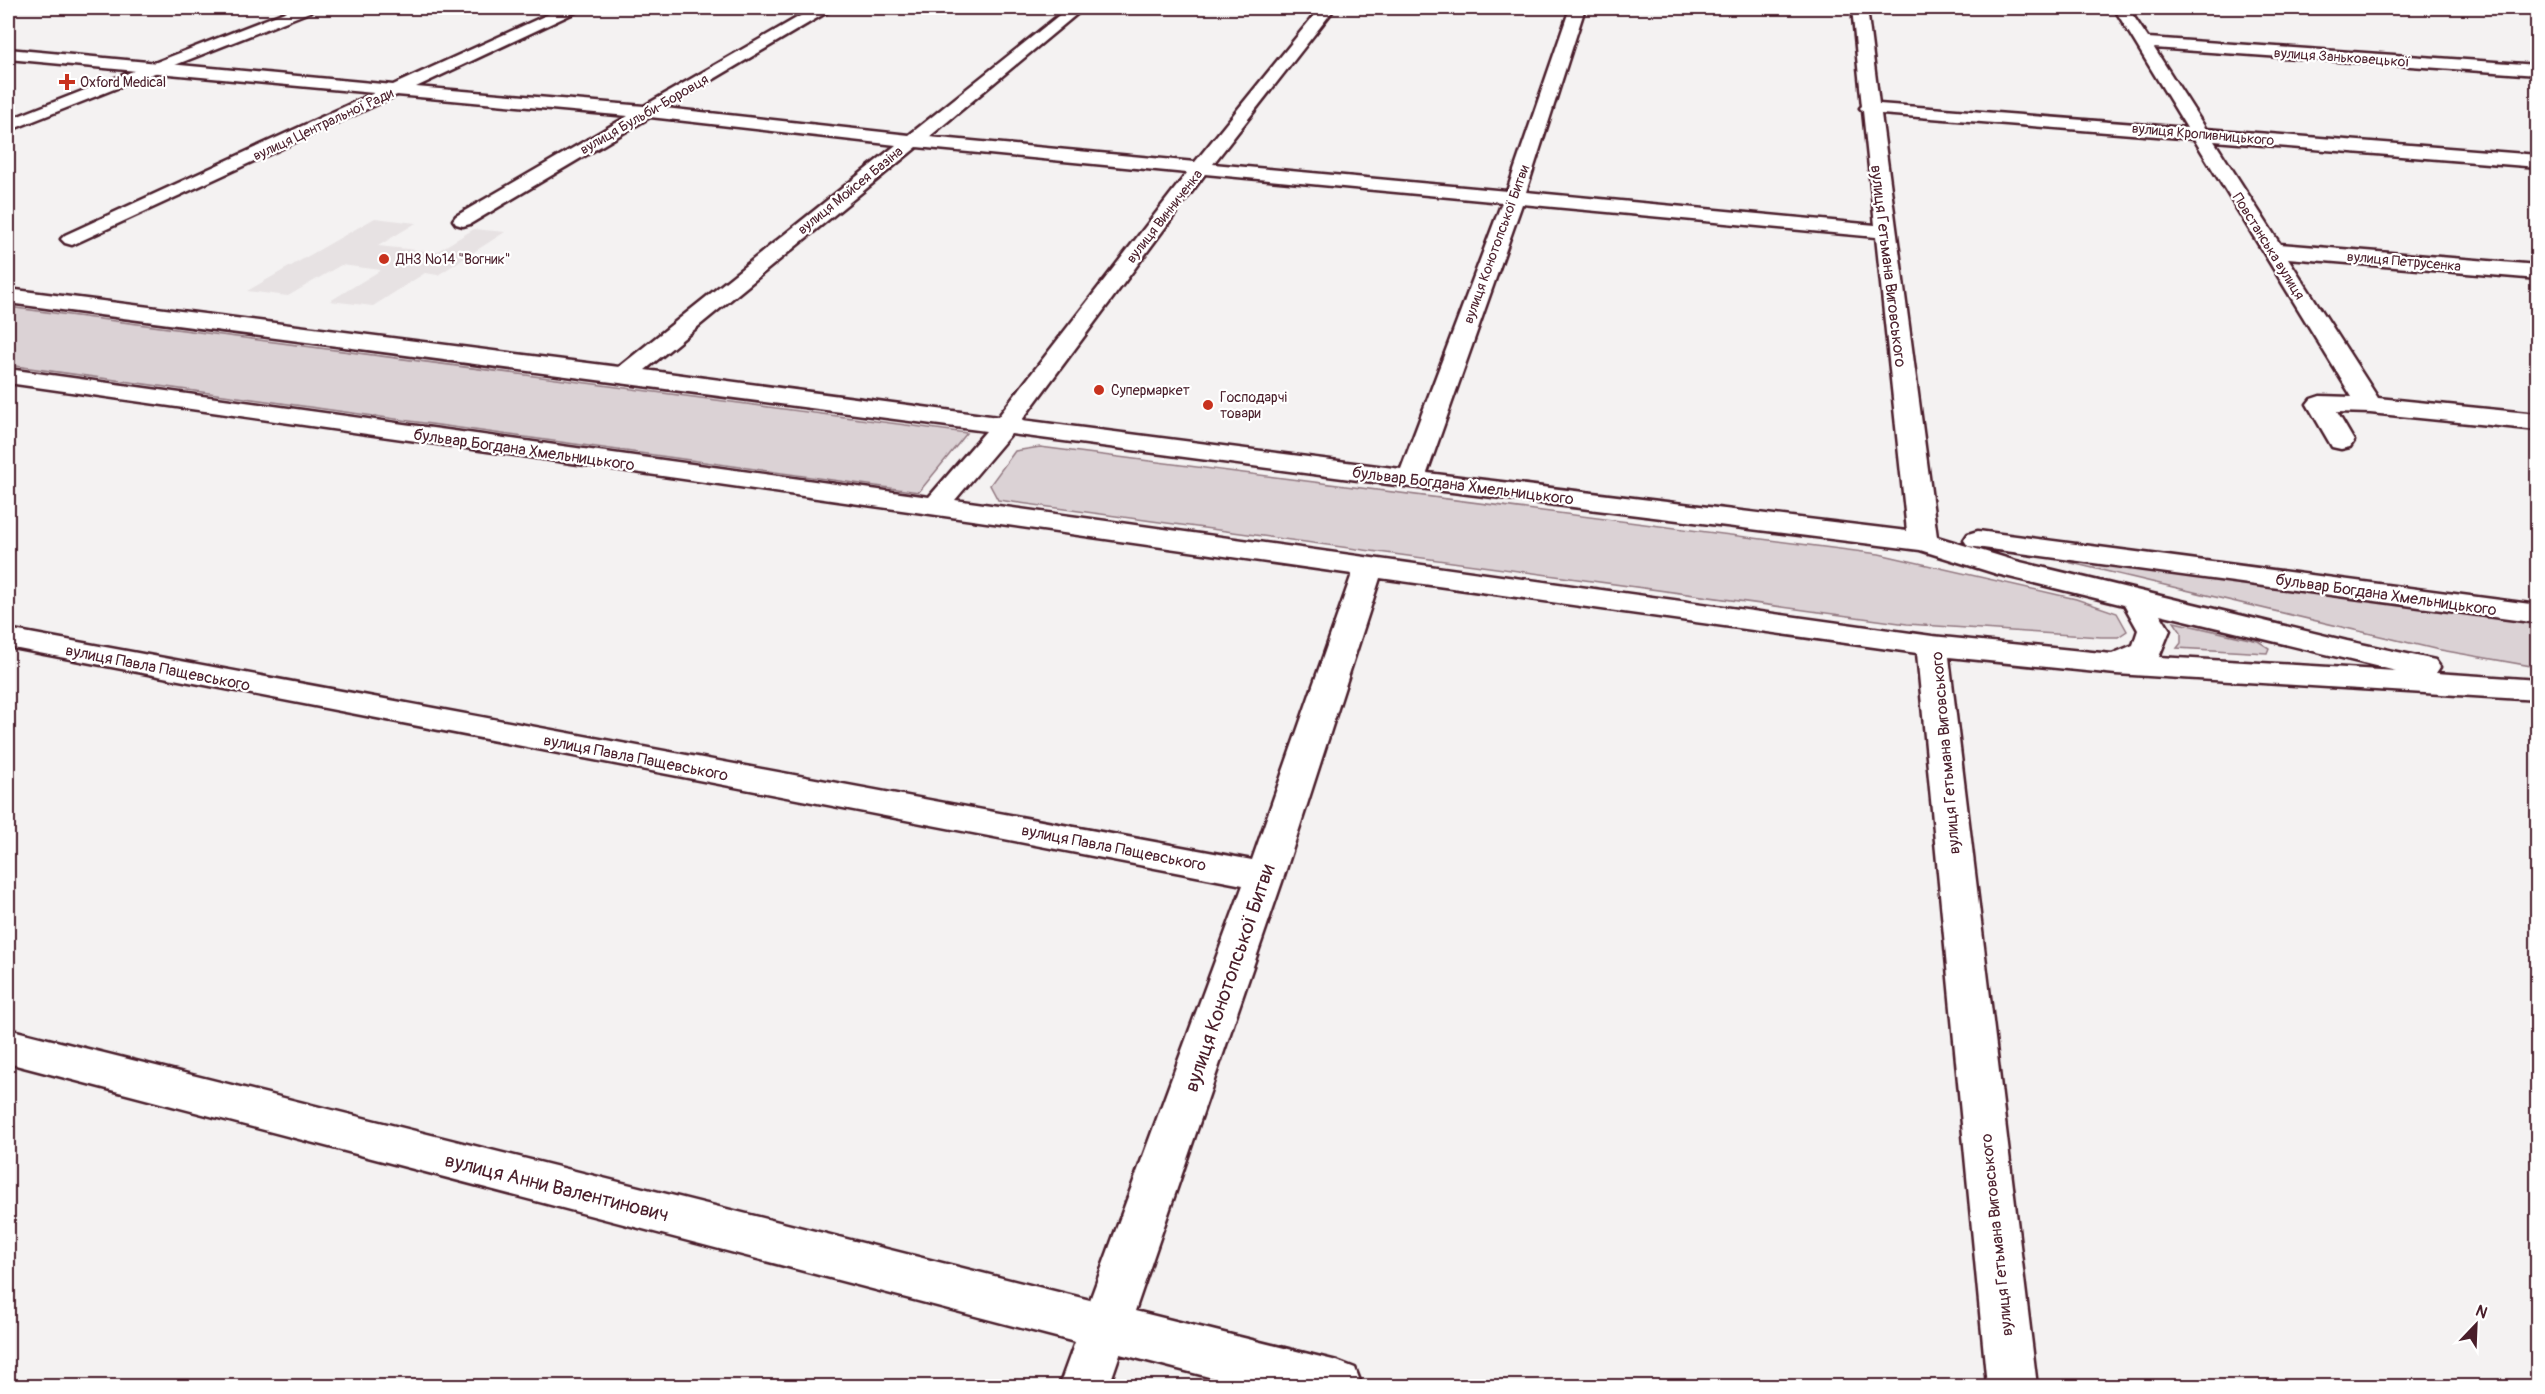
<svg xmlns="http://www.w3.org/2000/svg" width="2545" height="1394" font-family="Pangolin,sans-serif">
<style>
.built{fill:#e7e2e3}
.green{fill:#dbd2d5;stroke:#927880;stroke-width:1.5}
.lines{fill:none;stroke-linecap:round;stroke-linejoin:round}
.street-casing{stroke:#4a1f2b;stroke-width:5}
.primary-casing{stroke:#4a1f2b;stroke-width:5}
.street{fill:#fff;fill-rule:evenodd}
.primary{fill:#fff;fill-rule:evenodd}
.poi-dot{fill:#c8321e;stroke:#fff;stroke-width:2}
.labels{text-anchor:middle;stroke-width:4.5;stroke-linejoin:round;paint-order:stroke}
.far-street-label{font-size:14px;fill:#4a1f2b;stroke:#fff}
.far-poi-label{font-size:14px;fill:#4a1f2b;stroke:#fff;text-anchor:start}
.street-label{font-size:16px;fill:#4a1f2b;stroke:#fff}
.near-street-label{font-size:20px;fill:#4a1f2b;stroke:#fff}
</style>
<rect width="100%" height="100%" fill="#f4f2f2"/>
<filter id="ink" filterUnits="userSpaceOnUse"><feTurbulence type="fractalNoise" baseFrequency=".0167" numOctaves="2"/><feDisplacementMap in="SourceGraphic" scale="12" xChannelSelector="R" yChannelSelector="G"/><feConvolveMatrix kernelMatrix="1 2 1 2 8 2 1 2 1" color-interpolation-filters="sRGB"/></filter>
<g filter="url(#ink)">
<path class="built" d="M375 218 416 223 378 246 436 252 474 229 505 232 438 275 425 273 373 306 330 301 381 270 341 265 288 296 247 291Z"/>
<path class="green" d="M8 307 967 433 919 492 8 365Z
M1040 447 1879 554 2076 599 2117 613 2127 631 2118 637H2101L1907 624 998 500 990 485 1015 451Z
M1991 544 2537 621V667L2435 649Z
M2174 622 2258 641 2269 648 2267 653 2177 648 2181 643V632Z"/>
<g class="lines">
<g class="street-casing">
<path id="street" d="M562 8H581L578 11 416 87 644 106 814 8H831L829 11 665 108 909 135 1068 8H1084L929 137 1195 162 1320 8H1335L1213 164 1507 191 1570 8H1585L1526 192 1875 225 1863 111 1860 108 1862 106 1852 8H1867L1879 104 2187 128 2114 8H2128L2148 38 2538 65V75L2154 48 2206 129 2538 155V167L2214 141 2280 244 2538 265V279L2288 258 2378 398 2538 414V430L2370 413 2337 412 2354 441 2350 447 2341 449 2332 447 2307 404 2311 399 2320 396 2352 397 2194 139 1881 114 1937 537 2016 561 2347 641 2435 660 2440 667 2436 673 2538 680V700L2116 674 1949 657 2037 1386H1987L1917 653 1380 578 1284 876 1135 1311 1337 1361 1355 1368 1362 1386H1244L1120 1354 1109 1386H1059L1075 1342 8 1063V1029L1090 1300 1243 885 8 647V629L1252 860 1352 574 8 383V369L929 497 986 431 8 303V289L619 367 896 145 650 117 470 224 463 226 456 224 453 220 456 216 628 116 397 95 72 245 65 243 61 239 65 235 374 93 8 59V49L393 85ZM917 147 1187 173 998 417 645 370ZM1205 174 1502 202 1401 469 1022 420ZM1522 204 1876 237 1907 531 1427 473ZM1011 434 1411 487 1920 550 1997 574 2124 605 2138 630 2133 645 2112 654 1932 636 955 500ZM2160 614 2396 671 2159 657 2170 630Z
M1978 531 2538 605V623L1968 546 1964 540 1968 534Z"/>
</g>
<g class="primary-casing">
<path id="primary" d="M295 8H315L312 11 8 131V120Z"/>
</g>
<use href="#street" class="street"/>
<use href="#primary" class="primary"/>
</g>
</g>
<g class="poi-dot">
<path d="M64 73h6v6h6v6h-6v6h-6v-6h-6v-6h6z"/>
<circle cx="384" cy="259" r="6"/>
<circle cx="1099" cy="390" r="6"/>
<circle cx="1208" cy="405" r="6"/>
</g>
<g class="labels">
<g class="far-street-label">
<text transform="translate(2342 57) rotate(4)" y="5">вулиця Заньковецької</text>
<text transform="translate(644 114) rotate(-30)" y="5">вулиця Бульби-Боровця</text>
<text transform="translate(323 124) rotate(-25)" y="5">вулиця Центральної Ради</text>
<text transform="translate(2203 134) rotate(5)" y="5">вулиця Кропивницького</text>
<text transform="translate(850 190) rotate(-39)" y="5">вулиця Мойсея Базіна</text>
<text transform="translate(1164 216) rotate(-52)" y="5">вулиця Винниченка</text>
<text transform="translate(1496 244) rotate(-70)" y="5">вулиця Конотопської Битви</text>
<text transform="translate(2269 246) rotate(58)" y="5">Повстанська вулиця</text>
<text transform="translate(2404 261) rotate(5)" y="5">вулиця Петрусенка</text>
</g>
<g class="far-poi-label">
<text x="80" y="87">Oxford Medical</text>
<text x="396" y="264">ДНЗ №14 "Вогник"</text>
<text x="1111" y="395">Супермаркет</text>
<text x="1220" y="402">Господарчі<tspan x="1220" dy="16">товари</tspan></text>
</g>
<g class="street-label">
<text transform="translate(1889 266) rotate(83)" y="6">вулиця Гетьмана Виговського</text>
<text transform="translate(524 449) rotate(8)" y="6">бульвар Богдана Хмельницького</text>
<text transform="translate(1463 485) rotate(7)" y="6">бульвар Богдана Хмельницького</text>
<text transform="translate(2386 594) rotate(8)" y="6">бульвар Богдана Хмельницького</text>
<text transform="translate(158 667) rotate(11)" y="6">вулиця Павла Пащевського</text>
<text transform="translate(1945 753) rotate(-95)" y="6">вулиця Гетьмана Виговського</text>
<text transform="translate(636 757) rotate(11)" y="6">вулиця Павла Пащевського</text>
<text transform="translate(1114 847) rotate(11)" y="6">вулиця Павла Пащевського</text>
<text transform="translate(1996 1235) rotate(-96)" y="6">вулиця Гетьмана Виговського</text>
</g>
<g class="near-street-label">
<text transform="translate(1229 978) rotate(-71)" y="7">вулиця Конотопської Битви</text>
<text transform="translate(557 1187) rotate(14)" y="7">вулиця Анни Валентинович</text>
</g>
</g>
<rect width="2545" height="1394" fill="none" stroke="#fff" stroke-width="30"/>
<rect x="15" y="15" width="2515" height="1364" fill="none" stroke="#4a1f2b" stroke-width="2" filter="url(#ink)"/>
<g transform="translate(2476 1325) rotate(23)" stroke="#ffffff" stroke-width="4.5" paint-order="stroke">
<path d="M0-4.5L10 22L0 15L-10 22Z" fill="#4a1f2b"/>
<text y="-9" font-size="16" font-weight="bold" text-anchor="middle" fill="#4a1f2b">N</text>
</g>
</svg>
